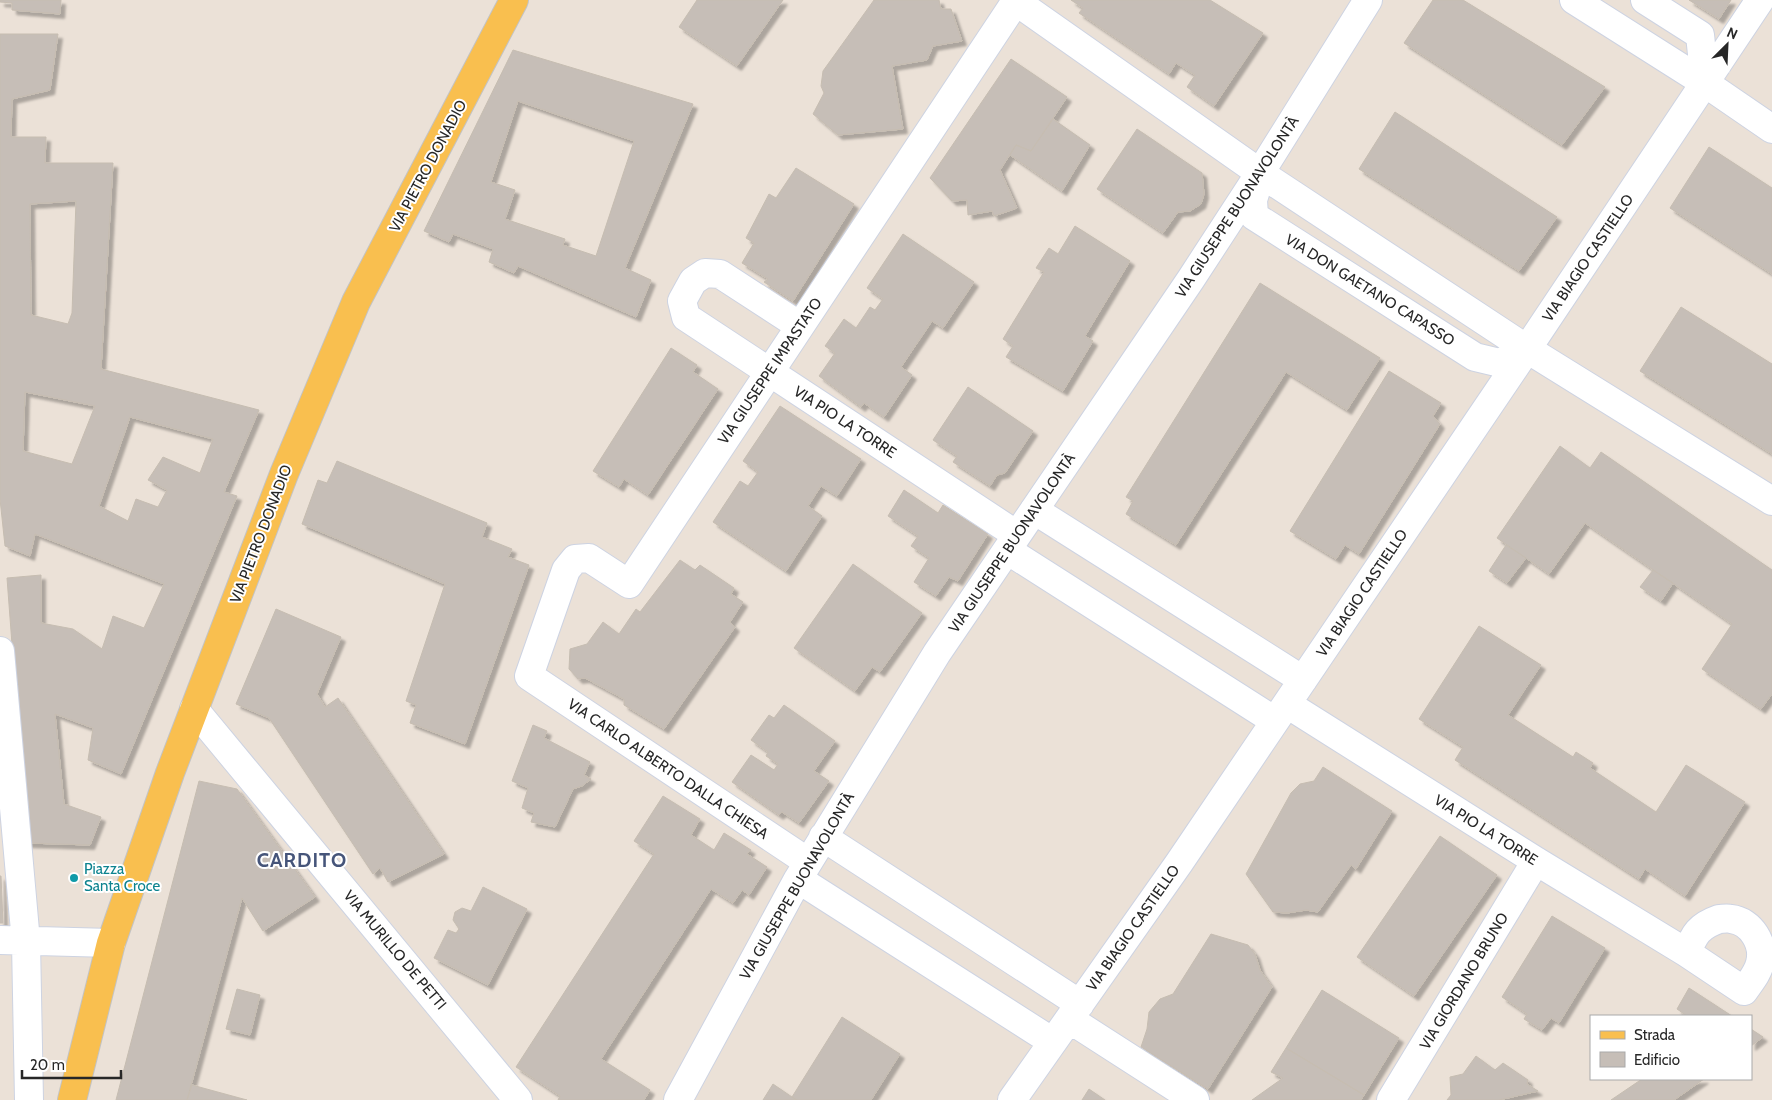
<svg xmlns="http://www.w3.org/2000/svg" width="1772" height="1100" font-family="Cabin,sans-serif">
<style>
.building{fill:#c6beb7;stroke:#c6bdb1;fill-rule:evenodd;filter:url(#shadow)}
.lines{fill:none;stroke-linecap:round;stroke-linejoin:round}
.minor-casing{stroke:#cdd3e2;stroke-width:30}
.major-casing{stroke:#c3c3c3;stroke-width:30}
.minor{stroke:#fff;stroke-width:28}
.major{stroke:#f9bf4f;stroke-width:28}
.culture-dot{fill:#0f9aa8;stroke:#fff;stroke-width:2}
.labels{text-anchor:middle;stroke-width:4;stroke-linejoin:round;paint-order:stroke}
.street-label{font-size:15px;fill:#272727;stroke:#fff}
.culture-label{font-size:15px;fill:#0d838f;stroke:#fff;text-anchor:start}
.district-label{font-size:20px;font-weight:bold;letter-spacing:1px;fill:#46557a;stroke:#fff}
</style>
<defs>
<filter id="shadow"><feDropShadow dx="4.5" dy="4.5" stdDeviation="1" flood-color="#0004"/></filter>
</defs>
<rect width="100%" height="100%" fill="#ebe1d7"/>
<path class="building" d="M0 0H61L60 14 12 10V3L0 2Z
M697 0H783L737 66 679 27Z
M874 0H939L941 9H951L962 41 933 46 927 60 892 66 903 129 838 135 813 114 824 93 821 86 823 71Z
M1071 0H1210L1263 33 1214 106 1187 87 1195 75 1176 63 1169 74 1079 13 1083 8Z
M1433 0H1463L1605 87 1562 145 1404 43Z
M1689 0H1731L1719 19Z
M0 34H58L50 90 12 99 11 137H46L45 163H113L101 369 259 410 224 492 237 496 121 774 88 760 93 728 55 714 64 804 101 817 90 845 27 843 7 578 41 575V623L73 629 102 649 113 616 144 628 164 584 35 534 30 556 5 546 0 499ZM76 201 72 313 68 324 31 315 30 204ZM25 392 95 406 72 464 23 451ZM130 417 213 439 200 473 163 457 148 480 167 490 158 507 136 499 128 521 99 506Z
M513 50 693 104 625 268 651 280 636 317 518 266 514 273 489 262 493 249 453 234 449 242 424 231ZM518 101 634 141 596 256 563 245 565 239 505 219 515 190 491 182Z
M1011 59 1067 97 1031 151 1016 145 1000 170 1017 208 994 216 992 211 968 215 967 200 952 201 930 178Z
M1395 112 1557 217 1519 271 1359 169Z
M1053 119 1090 145 1062 191 1010 155 1016 145 1031 151Z
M1137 129 1202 173 1204 194 1201 204 1190 211 1178 212 1163 233 1097 189Z
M1709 147 1772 188V274L1670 208Z
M796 168 854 204 793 301 764 282 768 279 742 263 754 243 746 238 769 194 776 198Z
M1075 226 1130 261 1085 336 1093 341 1063 391 1006 357 1013 346 1003 339 1044 272 1036 268 1049 248 1058 254Z
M903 234 974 282 943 328 932 321 901 367 912 375 884 417 864 403 861 407 819 376 835 353 825 346 844 319 856 328 870 307 875 310 883 299 867 288Z
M1260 283 1380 358 1347 410 1286 372 1176 545 1126 514 1133 501 1126 497Z
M1681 307 1772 364V454L1640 371Z
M671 348 697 365 693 372 718 389 648 495 624 479 619 487 593 471Z
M1389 371 1441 403 1433 416 1440 424 1359 554 1345 545 1336 559 1290 531Z
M968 387 1033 431 1005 473 997 475 990 486 953 462 957 456 933 440Z
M780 406 861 459 837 496 821 486 808 506 822 516 786 571 713 522 740 481 748 486 758 472 743 461Z
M1560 446 1590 468 1601 452 1772 570V694L1761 709 1702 669 1732 624 1585 523 1549 574 1497 538Z
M337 461 487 523 482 537 512 549 508 557 529 565 465 744 410 723 416 705 406 701 445 584 302 524 318 480 327 483Z
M904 490 938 513 943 505 988 534 958 581 949 577 936 596 914 582 929 558 911 546 918 536 888 516Z
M1506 545 1526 558 1507 583 1489 571Z
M680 560 695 570 700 565 734 588 731 594 743 602 730 622 735 627 664 729 624 705V699L585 678 578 679 569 669 570 649 587 644 603 622 619 634 636 609 640 612Z
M853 564 922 613 880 672 872 667 855 691 794 648Z
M1653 570 1673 583 1661 601 1640 587Z
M276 609 341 637 317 694 325 707 338 698 444 854 388 882 380 868 373 874 269 718 236 704Z
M1479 626 1541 665 1508 715 1573 757 1576 752 1593 763 1590 768 1656 812 1686 765 1745 802 1685 896 1645 869 1639 879 1455 760 1463 747 1419 719Z
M784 705 835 741 814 771 829 781 799 823 782 812 779 815 732 782 751 755 774 770 778 764 766 756 768 752 751 740 769 715 774 718Z
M533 725 547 731 544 738 590 762 584 775 591 779 582 786 573 789 555 827 531 822 534 813 522 808 528 788 512 781Z
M1323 767 1392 811 1356 869 1351 865 1318 912 1306 910 1287 913 1273 912 1246 874 1291 793 1300 784 1314 781Z
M199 781 237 789 315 897 263 931 242 898 187 1100H116Z
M663 796 700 819 691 835 714 850 724 833 751 850 747 854 767 867 749 895 742 890 733 903 711 889 601 1059 650 1090 644 1100H558L560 1096 516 1067 654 854 634 841Z
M1440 836 1497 875 1414 996 1357 957Z
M0 876H1L3 923H0Z
M483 887 527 909 488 985 434 958 448 930 456 933 459 929 453 920 455 912 462 908 471 911Z
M1552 916 1605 948 1559 1023 1551 1018 1542 1030 1524 1019 1527 1014 1502 997Z
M1211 934 1248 945 1255 954 1260 970 1272 987 1208 1089 1141 1047 1147 1029 1149 1012 1160 999 1173 994Z
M1689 988 1732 1016H1687L1677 1009Z
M237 989 260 995 250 1035 226 1029Z
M1322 990 1399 1038 1364 1095 1286 1048Z
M842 1017 900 1054 871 1100H797L792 1097Z
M1751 1029 1763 1037 1751 1046Z
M1286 1048 1364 1095 1361 1100H1252L1283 1078 1271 1072Z
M1476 1056 1495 1070 1503 1063 1528 1080 1527 1084 1538 1091 1499 1100H1447L1451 1095 1450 1077 1463 1074Z
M1642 1079H1704L1674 1100H1611Z
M773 1084 792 1097 797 1100H763Z
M192 1085 247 1100H187Z
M1089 1089 1105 1100H1082Z"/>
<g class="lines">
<g class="minor-casing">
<path id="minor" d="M1014 0 1260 173 1527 349 1772 501
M1574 0 1705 83 1772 129
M1645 0 1700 35 1705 83
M1259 180 1253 200 1254 216 1475 357 1500 363 1527 349
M800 326 720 274 705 273 693 281 682 301 686 317 1017 535
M1034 510 1303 680
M1007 550 1275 721
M0 651 26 942 29 1100
M1287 704 1536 861 1687 953
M194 709 518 1100
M823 837 1080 1004
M808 862 529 676 566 570 575 559 589 558 629 584 1016 1
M798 879 1053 1042
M1719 919C1722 919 1727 918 1731 919 1751 921 1765 944 1760 963 1758 973 1750 982 1744 991L1687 953C1694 934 1699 926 1719 919Z
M0 940 111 943
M1069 1019 1195 1100
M678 1100 798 879 937 653 1191 279 1260 173 1368 0
M1012 1100 1179 863 1527 349 1760 0
M1391 1100 1536 861"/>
</g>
<g class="major-casing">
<path id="major" d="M72 1100 111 943 170 773 284 474 356 302 514 0"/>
</g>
<use href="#minor" class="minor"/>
<use href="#major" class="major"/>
</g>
<circle class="culture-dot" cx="74" cy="878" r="5"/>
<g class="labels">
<g class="street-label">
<text transform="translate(428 166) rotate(-62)" y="5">VIA PIETRO DONADIO</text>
<text transform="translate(1237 207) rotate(-57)" y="5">VIA GIUSEPPE BUONAVOLONTÀ</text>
<text transform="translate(1588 258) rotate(-56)" y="5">VIA BIAGIO CASTIELLO</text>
<text transform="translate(1370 290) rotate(32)" y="5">VIA DON GAETANO CAPASSO</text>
<text transform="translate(770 371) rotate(-56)" y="5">VIA GIUSEPPE IMPASTATO</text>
<text transform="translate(845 422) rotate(33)" y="5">VIA PIO LA TORRE</text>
<text transform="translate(261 534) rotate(-69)" y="5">VIA PIETRO DONADIO</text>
<text transform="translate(1012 543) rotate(-56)" y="5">VIA GIUSEPPE BUONAVOLONTÀ</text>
<text transform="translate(1362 593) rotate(-56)" y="5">VIA BIAGIO CASTIELLO</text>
<text transform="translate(668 769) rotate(34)" y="5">VIA CARLO ALBERTO DALLA CHIESA</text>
<text transform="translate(1486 830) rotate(32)" y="5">VIA PIO LA TORRE</text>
<text transform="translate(797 886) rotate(-60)" y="5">VIA GIUSEPPE BUONAVOLONTÀ</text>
<text transform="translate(1133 928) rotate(-55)" y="5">VIA BIAGIO CASTIELLO</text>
<text transform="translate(395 950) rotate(50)" y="5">VIA MURILLO DE PETTI</text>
<text transform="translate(1464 981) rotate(-59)" y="5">VIA GIORDANO BRUNO</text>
</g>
<g class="culture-label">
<text x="84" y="874">Piazza<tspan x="84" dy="17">Santa Croce</tspan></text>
</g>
<g class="district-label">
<text x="302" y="867">CARDITO</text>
</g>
</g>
<rect x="1590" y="1015" width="162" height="65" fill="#ffffff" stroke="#a9a9a9"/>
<rect x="1600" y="1031" width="25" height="8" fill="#f9bf4f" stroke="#a9a9a9"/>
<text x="1634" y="1040" font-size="15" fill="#272727">Strada</text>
<rect x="1600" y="1052" width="25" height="15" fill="#c6beb7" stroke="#a9a9a9"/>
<text x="1634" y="1065" font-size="15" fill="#272727">Edificio</text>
<g transform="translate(1727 45) rotate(24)" stroke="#ffffff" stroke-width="4" paint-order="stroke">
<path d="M0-4L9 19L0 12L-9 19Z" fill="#272727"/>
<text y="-8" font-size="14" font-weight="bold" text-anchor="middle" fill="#272727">N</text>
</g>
<path d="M22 1070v8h99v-8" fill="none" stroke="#272727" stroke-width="2.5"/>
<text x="30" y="1070" font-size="15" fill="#272727" stroke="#ffffff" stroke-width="4" paint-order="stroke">20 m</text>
</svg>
